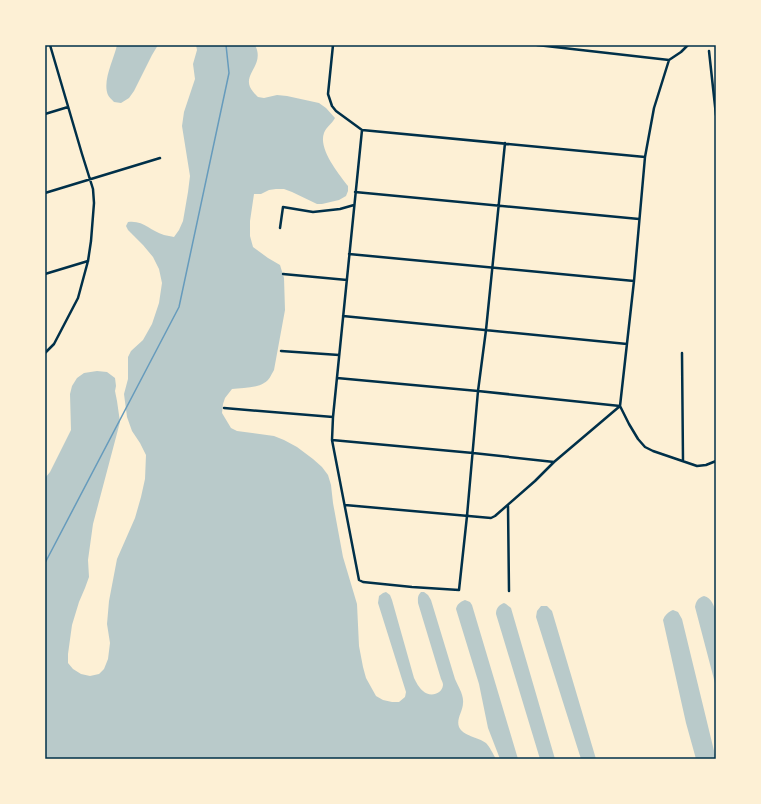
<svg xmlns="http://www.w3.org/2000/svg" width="761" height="804" font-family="'Sofia Sans Condensed',sans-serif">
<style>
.green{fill:#b9caca}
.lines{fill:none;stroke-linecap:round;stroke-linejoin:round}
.stream{stroke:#669bbc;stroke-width:1.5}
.minor{stroke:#003049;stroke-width:2.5}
.neatline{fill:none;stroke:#003049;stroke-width:1.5}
</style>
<rect width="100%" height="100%" fill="#fdf0d5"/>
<path class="green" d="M117 45H158L152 55 134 91 129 98 121 103 114 102C112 100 109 97 108 95 102 81 114 59 117 45Z
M196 45H255C265 64 244 73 250 87 252 91 255 94 258 97L264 98 277 95 287 96 319 103 326 108 335 118C332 124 326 127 324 133 318 149 339 174 348 186V191L346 196 339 200 322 204H317L292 192 284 189H276L269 190 261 194H254L250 221V236L253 247 268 258 280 265 284 278 285 310 274 370C271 375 269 381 264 383 257 388 242 388 232 389L225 398 223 404 222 413 231 428 237 431 274 436 284 440 297 447 313 459 322 467 328 475 331 485 333 503 343 557 357 604 359 646 363 667 366 678 376 696 383 700 392 702H399L405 697 406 692 378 603 379 596 383 593 386 592 390 595 392 600 414 678C416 682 419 688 423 691 429 697 442 695 443 685 443 683 442 681 441 679L418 603C418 599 417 596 421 592H424L428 595 431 600 455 679C458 686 464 695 463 703 463 711 456 719 459 727 463 736 478 737 486 743 490 747 493 754 496 759H45V478L50 472 71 430 70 394 72 386 77 378 84 373 97 371 107 372 115 378 116 386 115 391 117 401 120 422 93 524 88 560 89 577 85 588 79 602 72 625 68 654V663L73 669 81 674 90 676 99 674 104 669 108 659 110 643 107 624 109 601 117 559 135 518 141 497 145 479 146 455 140 443 132 431 127 417 124 394 128 379V357L131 351 143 340 152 324 159 303 162 283 159 269 153 257 143 245 128 230 126 226 128 222C144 220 150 231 164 235 167 236 171 236 174 237L179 230 183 221 188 192 190 176 182 126 184 112 195 79 193 64 197 50Z
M704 596C712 598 714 606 716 613V687L695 607C696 601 698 598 704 596Z
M465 600 470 602 472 605 518 759H500L488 728 479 684 456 609C457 604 460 602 465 600Z
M504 603 506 604 511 608 555 759H540L496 614C496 608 499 605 504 603Z
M541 606H547L552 611 596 759H581L536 617 537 611Z
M673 610 678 612 682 619 716 759H696L686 723 663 620C665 615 668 612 673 610Z"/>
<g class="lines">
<path class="stream" d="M45 563 179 307 229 73 226 45"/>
<path class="minor" d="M333 45 328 94 332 106 336 111 362 130 645 157
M537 45 669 60
M709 51 716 115
M669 60 681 52 688 45
M45 114 68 107
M362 130 333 417 332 440 359 580 363 582 412 587 459 590 467 516 478 391 486 330 505 143
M355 192 639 219
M45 193 160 158
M280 228 283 207 313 212 340 209 354 205
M349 254 634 281
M45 274 88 261
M283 274 347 280
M343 316 627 344
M281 351 339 355
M45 353 54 344 78 298 88 261 91 241 94 203 93 189 82 154 50 45
M682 353 683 461
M337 378 478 391 620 406 629 424 638 439 645 447 653 451 697 466 706 465 716 461
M224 408 333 417
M332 440 473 453 554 462
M345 505 491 518 495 516 535 481 554 462 620 406 634 281 645 157 654 108 669 60
M508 506 509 591"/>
</g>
<rect width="761" height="804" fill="none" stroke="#fdf0d5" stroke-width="92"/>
<rect x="46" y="46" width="669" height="712" class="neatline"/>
</svg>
